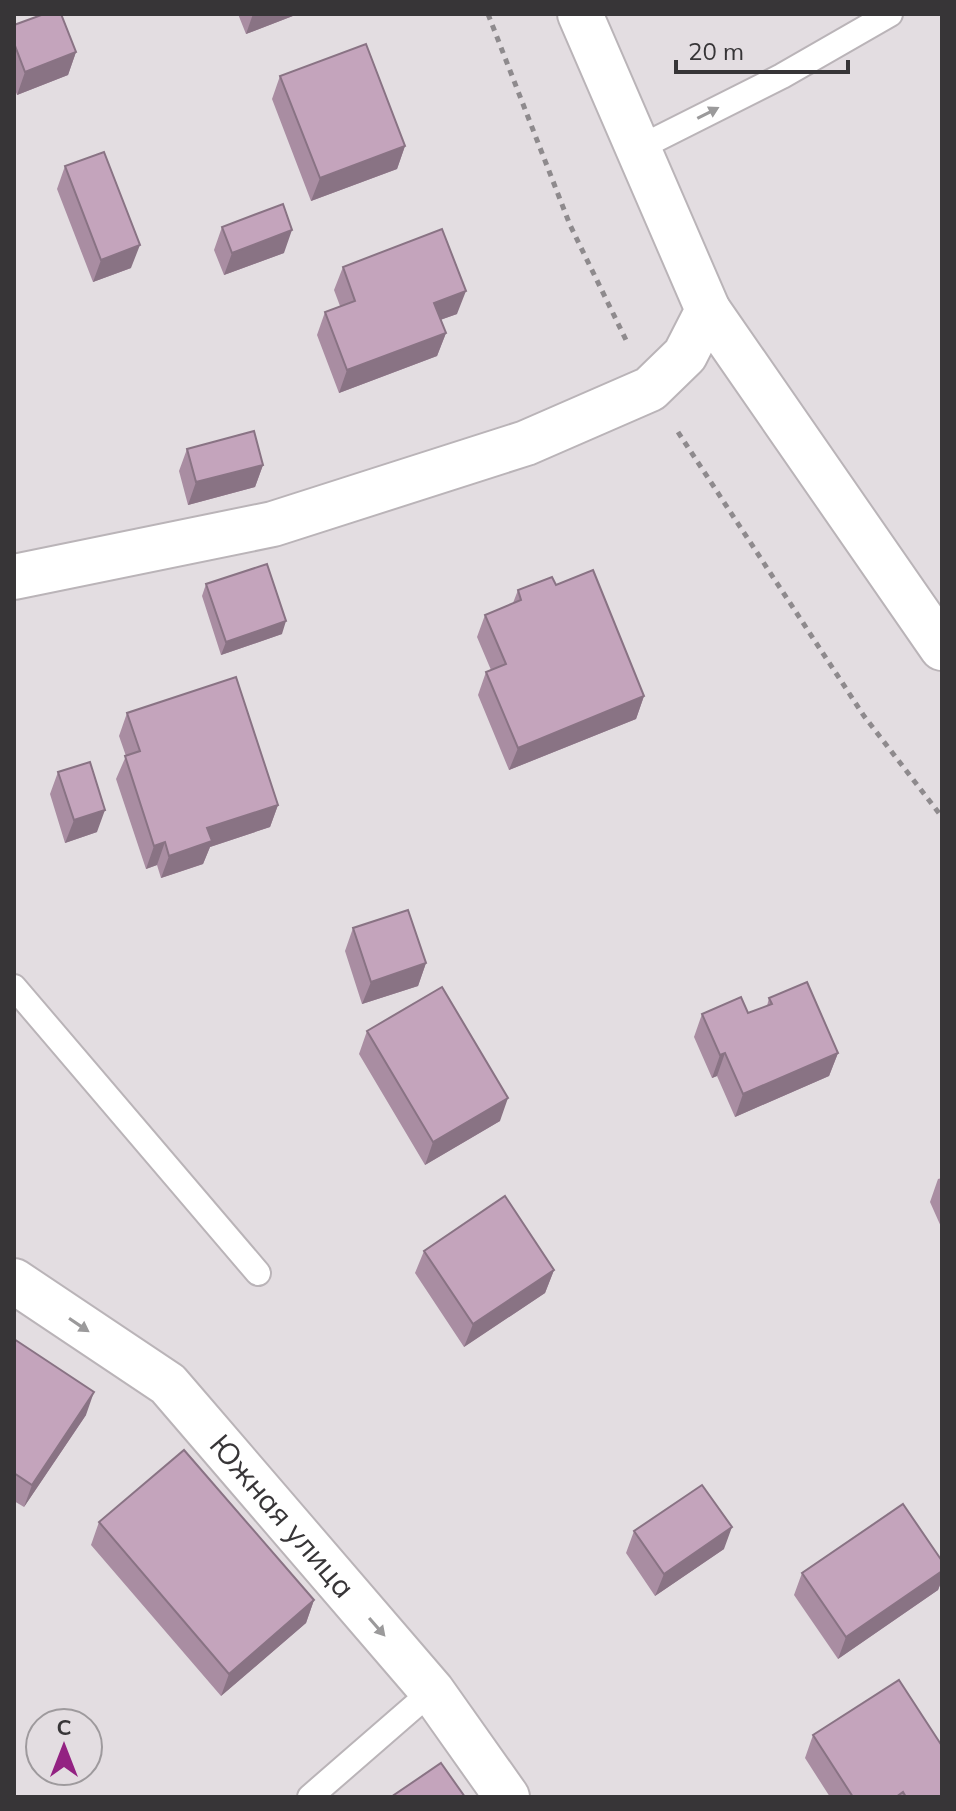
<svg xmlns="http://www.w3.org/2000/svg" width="956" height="1811" font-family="Mulish,sans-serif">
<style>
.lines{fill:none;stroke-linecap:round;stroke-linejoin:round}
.lane-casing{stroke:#bab4b8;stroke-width:28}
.street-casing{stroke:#bab4b8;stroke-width:48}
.secondary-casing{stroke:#bab4b8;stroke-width:48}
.path{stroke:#8e8a8d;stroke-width:5;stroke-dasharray:6 6;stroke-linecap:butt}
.lane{stroke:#fff;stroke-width:24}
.street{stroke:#fff;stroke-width:44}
.secondary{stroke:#fff;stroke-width:44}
.wall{fill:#a98da2}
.shaded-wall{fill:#897384}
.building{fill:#c4a4bc;stroke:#897384;stroke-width:2}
.oneway{fill:#9b9a9b}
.labels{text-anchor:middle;stroke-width:7;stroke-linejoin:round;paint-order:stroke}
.street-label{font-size:30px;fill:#373537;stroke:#e3dde1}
</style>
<rect width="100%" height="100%" fill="#e3dde1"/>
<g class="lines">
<g class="lane-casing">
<path id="lane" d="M639 148 782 76 890 14
M14 987 258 1273
M310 1797 432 1691"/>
</g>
<g class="street-casing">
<g id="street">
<path d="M708 310 942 648"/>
<path id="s1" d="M14 1281 168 1384 432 1691 507 1797"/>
</g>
</g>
<g class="secondary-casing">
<path id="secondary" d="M14 577 273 524 526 443 650 389 685 355 708 310 580 14"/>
</g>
<path class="path" d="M488 14 570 225 626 340
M678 432 864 716 942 817"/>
<use href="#lane" class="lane"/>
<use href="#street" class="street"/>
<use href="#secondary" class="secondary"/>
</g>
<path class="wall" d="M238 14H298L246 34Z
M14 25 76 52 68 75 17 95 14 87Z
M280 76 405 146 397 169 311 201 272 99Z
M65 166 131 268 93 282 57 189Z
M222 227 284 253 224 275 214 250Z
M343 267 457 314 440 320 446 333 437 356 339 393 317 335 325 312 340 306 334 290Z
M187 449 263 465 255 487 188 505 179 471Z
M206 584 282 634 221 655 202 596Z
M556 585 644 696 636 719 509 770 478 695 486 672 491 670 477 637 485 615 513 603 518 590Z
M127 713 278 805 270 827 210 847 203 864 161 878 157 865 146 869 116 779 126 756 119 736Z
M58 772 97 832 65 843 50 794Z
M353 928 426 963 418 986 362 1004 345 951Z
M769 998 838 1053 829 1076 735 1117 717 1076 712 1078 694 1037 702 1014 748 1013 767 1006Z
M367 1031 500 1121 425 1165 359 1054Z
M942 1178V1229L930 1202 938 1179Z
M424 1251 554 1270 545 1293 464 1347 415 1273Z
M14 1339 86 1415 24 1507 14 1501Z
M99 1522 314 1600 306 1623 221 1696 91 1545Z
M634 1531 724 1549 655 1596 626 1553Z
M942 1561V1580L938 1590 838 1659 794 1595 802 1573Z
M813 1735 942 1797H830L805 1758Z"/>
<path class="shaded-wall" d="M253 14H298L246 34Z
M76 52 68 75 17 95 25 72Z
M405 146 397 169 311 201 320 178Z
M292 230 284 253 224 275 232 253Z
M140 245 131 268 93 282 101 260Z
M466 291 457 314 426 325 434 303Z
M446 333 437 356 339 393 347 370Z
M263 465 255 487 188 505 196 482Z
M286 621 282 634 221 655 226 642Z
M644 696 636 719 509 770 518 748Z
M278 805 270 827 210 847 203 864 161 878 169 856 207 828Z
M105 810 97 832 65 843 74 820Z
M165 842 157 865 146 869 154 846Z
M426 963 418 986 362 1004 371 982Z
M725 1053 717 1076 712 1078 720 1055Z
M838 1053 829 1076 735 1117 743 1094Z
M508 1098 500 1121 425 1165 433 1142Z
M554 1270 545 1293 464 1347 473 1324Z
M94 1392 86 1415 24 1507 32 1485Z
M732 1527 724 1549 655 1596 664 1574Z
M942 1571V1580L938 1590 838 1659 846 1637Z
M314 1600 306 1623 221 1696 229 1674Z"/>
<path class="building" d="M44 14H61L76 52 25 72 14 43V25Z
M366 44 405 146 320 178 280 76Z
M104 152 140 245 101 260 65 166Z
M283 204 292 230 232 253 222 227Z
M442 229 466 291 434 303 446 333 347 370 325 312 355 301 343 267Z
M254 431 263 465 196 482 187 449Z
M267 564 286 621 226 642 206 584Z
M593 570 644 696 518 748 486 672 506 664 485 615 521 600 518 590 552 577 556 585Z
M236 677 278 805 207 828 212 841 169 856 165 842 154 846 125 756 140 751 127 713Z
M90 762 105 810 74 820 58 772Z
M408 910 426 963 371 982 353 928Z
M807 982 838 1053 743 1094 725 1053 720 1055 702 1014 741 997 748 1013 772 1004 769 998Z
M442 987 508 1098 433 1142 367 1031Z
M505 1196 554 1270 473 1324 424 1251Z
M14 1339 94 1392 32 1485 14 1473Z
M184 1450 314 1600 229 1674 99 1522Z
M702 1485 732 1527 664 1574 634 1531Z
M903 1504 942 1561V1571L846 1637 802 1573Z
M899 1680 942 1746V1797H906L903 1792 896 1797H853L813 1735Z
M441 1763 465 1797H391Z"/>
<defs><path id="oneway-solid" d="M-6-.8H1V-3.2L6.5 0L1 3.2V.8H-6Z" transform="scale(2)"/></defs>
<g class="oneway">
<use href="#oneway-solid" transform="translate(708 113) rotate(-27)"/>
<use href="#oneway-solid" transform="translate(79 1325) rotate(34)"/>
<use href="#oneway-solid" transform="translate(377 1627) rotate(49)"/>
</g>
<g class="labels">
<g class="street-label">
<text dy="10" stroke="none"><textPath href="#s1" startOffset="360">Южная улица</textPath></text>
</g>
</g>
<rect width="956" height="1811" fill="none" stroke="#373537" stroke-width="32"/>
<g transform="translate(64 1747)"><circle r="38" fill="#e3dde1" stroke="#9e9a9d" stroke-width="2"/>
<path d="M0-6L14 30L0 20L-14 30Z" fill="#932282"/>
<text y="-12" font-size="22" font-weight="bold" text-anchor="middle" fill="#373537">С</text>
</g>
<path d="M676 60v12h172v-12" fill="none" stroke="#373537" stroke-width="4"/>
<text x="688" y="60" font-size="24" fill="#373537" stroke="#e3dde1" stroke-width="6" paint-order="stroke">20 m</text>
</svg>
